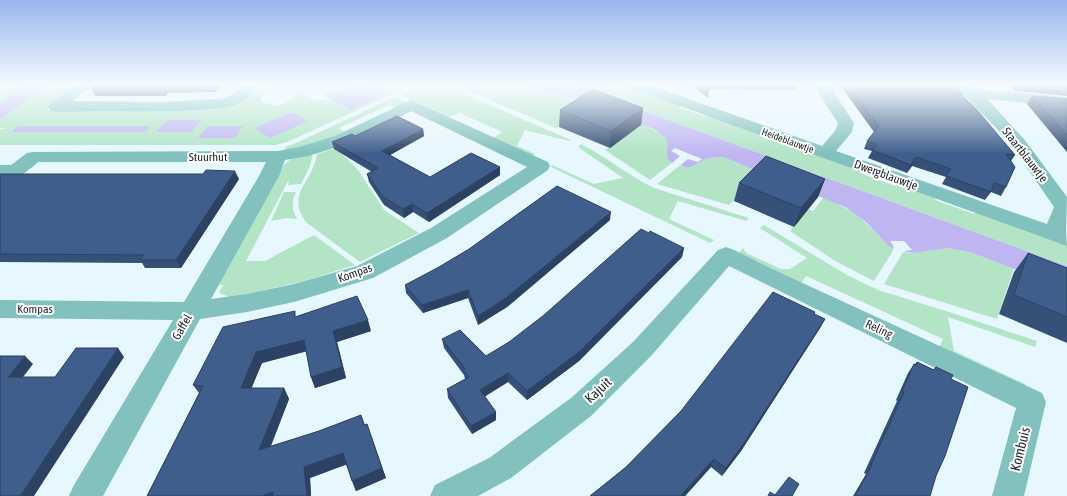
<svg xmlns="http://www.w3.org/2000/svg" width="1067" height="496" font-family="'Asap Condensed',sans-serif">
<style>
.green{fill:#b2e4c5;fill-rule:evenodd}
.water{fill:#bfb6f1}
.pier{fill:#e7f7fe}
.lines{fill:none;stroke-linecap:round;stroke-linejoin:round}
.minor{fill:#82c1bd;fill-rule:evenodd}
.wall{fill:#365178}
.shaded-wall{fill:#2c4262}
.building{fill:#3f5e8c;stroke:#2c4262}
.labels{text-anchor:middle;stroke-width:4;stroke-linejoin:round;paint-order:stroke}
.far-street-label{font-size:10px;fill:#1d2427;stroke:#fff}
.street-label{font-size:12px;fill:#1d2427;stroke:#fff}
.near-street-label{font-size:14px;fill:#1d2427;stroke:#fff}
</style>
<rect width="100%" height="100%" fill="#e7f7fe"/>
<path class="green" d="M7 85H26L0 104V90Z
M46 85H77L46 110H183L249 95 254 85H290C285 86 281 89 277 90 271 92 259 90 261 101 277 109 279 105 294 99L293 97 295 93 299 91C307 99 321 101 331 100L322 95 332 91 335 92 349 86 347 85H353L326 96 384 94 365 85H386L394 89 403 85H412L287 142 275 145H0V129L6 128H0V120ZM17 126H150L10 131ZM208 126H243L199 138Z
M422 85H443L571 140 569 141 525 130 517 146 535 154 532 156 493 138 502 132 460 113 450 117 401 95Z
M455 85H522L592 106 556 128Z
M573 85H622L682 106 680 108 707 117 709 115 862 170 860 173 895 186 898 183 936 197 935 200 974 214 976 212 1067 244V266Z
M395 97 408 103 397 109 389 105 339 128 346 133 284 152 285 147 294 144Z
M643 124 663 135 668 141C669 149 665 156 672 163L650 180 605 150Z
M581 144C607 157 629 176 654 188L749 218 746 221 678 201 669 219 714 240 710 243 551 167 552 165 594 184 623 178 578 147Z
M336 148 358 170 384 210 419 233 360 262 307 223C284 194 313 183 317 154Z
M313 153 310 166 301 184 288 185 289 181H288L246 261H265L314 235 355 265 304 281 232 298 219 293 223 285H216L284 165 291 159Z
M723 157 757 171 749 185 729 205 657 184 679 166 695 165 708 158Z
M284 192H296C291 202 292 209 297 219L287 218 271 221Z
M824 197 855 213 894 249 874 281 837 262 790 231 808 209 813 211Z
M764 225 847 275 878 290 949 312 1037 341 1035 347 948 317 954 351 1025 384 1024 392 937 352 943 339 806 276 799 286 736 256 743 248 746 253 781 269H790L807 258 760 228Z
M948 248 973 253 1014 268 997 319 884 284 903 252 914 253Z"/>
<path class="water" d="M26 85H46L0 120V104Z
M353 85H365L384 94 351 110 326 96Z
M522 85H573L1067 266V289L973 253 948 248 914 253 897 250 889 246 866 222 847 208 723 157 708 158 691 167H687L672 163 668 159C664 140 675 143 654 129L577 100Z
M292 112 308 121 270 138 254 128Z
M167 120H202L191 132H156Z
M17 126H151L145 132H10Z
M208 126H243L235 138H198Z"/>
<path class="pier" d="M675 148 702 159 698 162 688 159 678 167 671 164 680 156 671 151Z
M890 241H904L912 250 904 251 901 254 896 252 893 251 894 247Z"/>
<g class="lines">
<path class="minor" d="M74 85H91L73 101 162 102 213 99 224 98 233 94 238 90 240 85H256C253 91 251 97 245 100 231 109 211 109 194 110 148 113 102 110 56 112L50 110 48 107 50 104Z
M627 85H649L822 146 835 131 838 123 813 85H829L854 123 852 132 836 151 1047 224 1054 207 1023 162 999 131 954 85H971L975 89 1067 97V107L987 99 1024 139 1067 197 1066 231 1067 246 630 88Z
M411 100 548 162 550 166 548 170 447 238 373 278 294 302 247 312 200 319 103 496H69L74 485 173 320 0 318V300L184 302 259 176 266 162H38C22 176 21 177 0 177V165H11L27 153 33 152 278 151 299 147 335 136ZM411 111 527 167 431 228 357 266 294 284 247 294 211 299 279 176 285 160 308 156 347 144Z
M726 247 734 250 770 268 1042 393 1046 402 1024 496H992L1016 408 729 266 651 356 591 416 511 478 478 496H430L435 485 489 458 571 398 633 342 718 250Z"/>
</g>
<path class="wall" d="M95 85H222L215 92 168 93 165 96H95L91 88Z
M692 85H798L796 90 709 89 708 98Z
M840 85H952L963 94V96L1015 155 1011 161 1006 187 1001 196 991 192 985 200 942 184 946 177 912 166 907 173 868 158 872 151 864 149 867 141 874 132Z
M1010 85H1067V96L1015 91Z
M1032 96 1067 99V152L1027 104Z
M643 108 641 125 610 148 559 127 560 110Z
M423 129 424 136 390 155 430 177 500 167V175L429 222 413 212 404 218 384 205 369 182 367 174 372 172 334 149 332 142 355 136Z
M0 174 239 179 181 268H145L142 263 0 262Z
M825 179 818 197 794 227 734 201 739 183Z
M610 220 507 307 478 325 468 298 423 313 406 293 405 285Z
M684 248 682 257 579 361 527 400 508 382 485 396 496 412V420L472 434 448 398 447 389 465 379 464 375 444 348 442 339 486 356Z
M1028 253 1067 268V343L999 314 1014 272Z
M815 312 814 314 825 319 820 328 741 451 722 476 711 467 685 496H590Z
M298 316 371 331 337 342 346 378 315 388 311 377 306 351 262 363 251 388H284L289 399 271 446 319 431 361 415 386 478 356 491 346 464 310 478 311 496H147L199 393 193 385Z
M917 362 933 370 936 367 951 379 936 476 930 496H853L866 474 864 473 897 401 896 400 908 373 914 364H915Z"/>
<path class="shaded-wall" d="M165 85 168 93 165 96 162 88Z
M212 85H222L215 92Z
M643 108 641 125 610 148 611 131Z
M423 129 424 136 383 159 382 151Z
M916 157 912 166 907 173 911 165Z
M500 167V175L429 222 427 213Z
M235 171 239 179 181 268 176 260Z
M825 179 818 197 794 227 801 208Z
M412 204 413 212 404 218 403 209Z
M611 212 610 220 507 307 478 325V316Z
M684 248 682 257 579 361 527 400V391Z
M468 290V298L423 313 422 305Z
M825 319 820 328 741 451 722 476 726 468Z
M368 320 371 331 337 342 346 378 315 388 311 377 333 331Z
M304 340 308 351 262 363 247 399 241 388 256 352Z
M118 348 124 357 34 496H20Z
M25 356 33 364 17 385 8 377Z
M508 373V382L481 399 480 390Z
M284 388 289 399 265 460 259 450Z
M496 412V420L472 434 471 426Z
M367 424 386 478 356 491 352 481Z
M343 453 348 464 310 478 311 496H307L304 467Z
M714 459 711 467 685 496H681Z
M273 492 275 496H262Z"/>
<path class="building" d="M95 85H212H165L162 88H91Z
M703 85H710L709 90Z
M848 85H952L963 94H961L978 111 1015 155 1006 154 1015 167 1006 187 994 183 991 192 946 176 951 169 916 157 911 165 872 150 877 144 867 141 879 126Z
M1046 85H1067V87Z
M593 89 643 108 611 131 560 110Z
M1032 96 1067 99V135Z
M397 116 423 129 382 151 430 177 471 153 500 167 427 213 412 204 403 209 383 197 367 174 378 168 332 142 352 134 355 136Z
M766 156 825 179 801 208 739 183Z
M206 170 235 171 176 260H140L144 255 0 254V174H203Z
M557 186 611 212 506 298 478 316 468 290 422 305 405 285 439 267 469 249Z
M641 229 649 233 650 231 684 248 579 352 527 391 508 373 480 390 496 412 471 426 447 389 469 377 463 370 465 369 442 339 460 330 486 356 509 342 544 315Z
M1028 253 1067 268V317L1014 295Z
M773 292 815 312 814 314 825 319 744 443 726 468 714 459 681 495 682 496H590L624 469 681 411Z
M357 296 368 320 333 331 342 367 311 377 304 340 256 352 241 388H284L259 450 319 431 361 415 364 425 367 424 382 468 352 481 343 453 304 467 307 496H273V492L262 496H147L203 386 193 385 223 327 295 311V317Z
M76 348H118L20 496H0V356H25L8 377H55Z
M917 362 934 370 936 367 953 375 951 379 968 387 945 456 936 476 930 496H855L872 465H871L904 392 902 391 914 364 916 365Z
M789 477 799 484 792 496H768L770 492 775 495Z"/>
<linearGradient id="sky" x2="0" y2="1"><stop stop-color="#97b5ec"/><stop offset="0.55" stop-color="#f4fbff"/><stop offset="1" stop-color="#f4fbff" stop-opacity="0"/></linearGradient>
<rect width="1067" height="154" fill="url(#sky)"/>
<g class="labels">
<g class="far-street-label">
<text transform="translate(788 140) rotate(20)" y="4">Heideblauwtje</text>
</g>
<g class="street-label">
<text transform="translate(1025 155) rotate(52)" y="4">Staartblauwtje</text>
<text x="208" y="161">Stuurhut</text>
<text transform="translate(886 175) rotate(20)" y="4">Dwergblauwtje</text>
<text transform="translate(355 273) rotate(-20)" y="4">Kompas</text>
<text x="35" y="313">Kompas</text>
<text transform="translate(182 327) rotate(-60)" y="4">Gaffel</text>
<text transform="translate(879 329) rotate(25)" y="4">Reling</text>
</g>
<g class="near-street-label">
<text transform="translate(598 390) rotate(-43)" y="5">Kajuit</text>
<text transform="translate(1020 449) rotate(-76)" y="5">Kombuis</text>
</g>
</g>
</svg>
